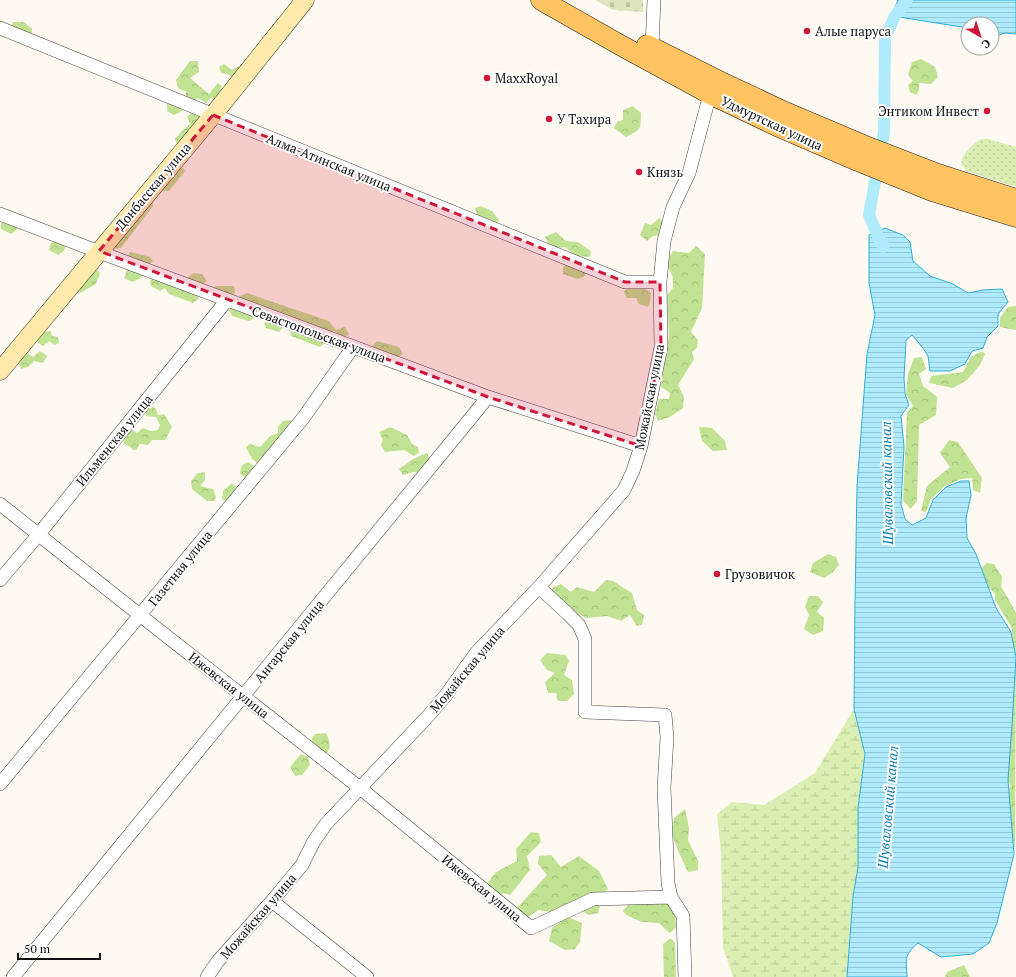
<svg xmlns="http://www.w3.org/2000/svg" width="1016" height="977" font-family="'PT Serif',serif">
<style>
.grass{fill:url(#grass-dots)}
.forest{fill:url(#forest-crowns)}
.wetland{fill:url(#wetland-marsh)}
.cemetery{fill:url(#cemetery-stones)}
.water{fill:url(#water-rules);stroke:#2dafdd}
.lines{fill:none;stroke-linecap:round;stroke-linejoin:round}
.canal{stroke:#afebfd;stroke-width:12}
.street-casing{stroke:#424242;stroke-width:14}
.secondary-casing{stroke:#313131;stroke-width:19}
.primary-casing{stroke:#202020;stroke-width:21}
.street{stroke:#fff;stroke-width:13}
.secondary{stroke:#ffeaac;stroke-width:18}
.primary{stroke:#ffc361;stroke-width:20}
.marked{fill:#d01638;fill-opacity:0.2;stroke:#d01638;stroke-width:3;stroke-dasharray:8 5;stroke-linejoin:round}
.poi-dot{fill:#d01638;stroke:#fff;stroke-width:1.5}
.labels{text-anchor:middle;stroke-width:4;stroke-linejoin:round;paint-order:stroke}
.poi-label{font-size:13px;fill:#0f0f0f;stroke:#fff;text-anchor:start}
.street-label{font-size:13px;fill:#0f0f0f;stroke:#fff}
.water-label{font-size:14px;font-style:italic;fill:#097eb0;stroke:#fff}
</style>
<defs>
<pattern id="grass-dots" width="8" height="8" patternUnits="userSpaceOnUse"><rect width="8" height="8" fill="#dbefb5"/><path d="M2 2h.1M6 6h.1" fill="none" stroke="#bbcc9a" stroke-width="1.8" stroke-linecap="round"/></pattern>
<pattern id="forest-crowns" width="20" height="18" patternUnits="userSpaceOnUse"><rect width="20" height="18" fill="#c1e292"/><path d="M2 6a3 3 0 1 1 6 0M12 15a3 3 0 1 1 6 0" fill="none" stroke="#a5c17d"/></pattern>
<pattern id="wetland-marsh" width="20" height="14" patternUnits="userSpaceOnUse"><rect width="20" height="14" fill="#dbefb5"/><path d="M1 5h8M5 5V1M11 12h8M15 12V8" fill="none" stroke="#bbcc9a"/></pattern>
<pattern id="cemetery-stones" width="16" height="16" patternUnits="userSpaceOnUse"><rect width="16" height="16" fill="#dee5be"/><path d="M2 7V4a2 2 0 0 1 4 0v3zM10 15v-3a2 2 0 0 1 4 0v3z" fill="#bdc3a2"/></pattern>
<pattern id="water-rules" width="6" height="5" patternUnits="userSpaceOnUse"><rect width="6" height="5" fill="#afebfd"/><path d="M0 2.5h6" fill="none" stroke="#95c8d8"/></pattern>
</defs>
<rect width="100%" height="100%" fill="#fffaf1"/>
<path class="grass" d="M981 139H988L1016 147V187L966 171C965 169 963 167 962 165 959 156 974 143 981 139Z"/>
<path class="forest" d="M13 22H24L32 29V34L11 28Z
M921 59 935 67 938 77 931 84 919 83V90L916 95 910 92 908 85 913 81 908 75 912 62Z
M190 61H198L199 72 190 78 209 94 218 83 222 86 218 99 212 97 206 103 198 98 190 104 186 101V92L178 88 176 80Z
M224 64 232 70 239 66 241 70 232 79 230 75 221 73 219 67Z
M172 101 180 104 182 111 174 115 167 111V104Z
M633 106 641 113C641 129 641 130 626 137L614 128 617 122 623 120V110Z
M193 111 201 115 200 124 190 127 192 135 177 145 175 139 183 130 190 124 187 117Z
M177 168H183L185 171 169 191H163L162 186Z
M153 202V206L121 248 115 249 114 244 148 203Z
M481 206 492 211 499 220 495 227 479 220 475 208Z
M659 218 665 224 662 235 653 236 647 241 640 235 645 223 651 225Z
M5 220 16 224 17 230 11 234 1 229V224Z
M556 232 566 241 578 242 591 251 590 257 576 256 565 247 551 249 545 237Z
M61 239 66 245 64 251 58 255 49 250 51 243Z
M696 246 705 254 702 308 691 332 698 340 697 348 692 352 694 359 678 385 684 397 683 408 670 417 658 421 655 414 659 399H669L670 393 661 387 669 336 667 295 673 288V277L666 263 673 251 689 253Z
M130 252 150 257 153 261 146 267 128 256Z
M568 262 586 268V273L584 277 577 279 563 274V268Z
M136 268 142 272 141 278 132 282 124 278 127 270Z
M97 270 100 273 96 284 80 293 76 285 85 273Z
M194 273 202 274 207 281 201 285 190 282 188 277Z
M155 277 164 280 166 285 171 284 194 292 199 298 193 303 169 294 165 288 160 291 151 286 150 281Z
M215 286H234L235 293 229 296 215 291Z
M628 286H641L651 293 650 302 648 307 639 304 636 298H627L624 292Z
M247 293 329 321 336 330 345 327 349 335 340 338 335 331 328 333 243 301 240 296Z
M235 306 256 317 249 321 232 316 229 309Z
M1016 306V330L1000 327V318L1008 307Z
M268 318 281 323 282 328 279 332 266 328 264 323Z
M293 326 325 343 320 347 291 336 290 330Z
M51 331 52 336 58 337 59 343 54 345 49 341 43 346 37 342 42 332Z
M377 341 399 347 403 354 396 358 375 352 372 346Z
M40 351 47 356 43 363 34 361 28 367 21 369 19 362 27 353 33 357Z
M982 351 985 354 980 365 967 380 953 388 929 383 931 376 963 372 971 357Z
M922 357 926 369 919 374 923 386 937 397 936 415 919 425 917 501 911 509 903 501 907 412 913 406 906 394 908 374 914 358Z
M151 406 156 409 158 415 164 414 172 427 165 440H152L148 445 140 444 136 450H133L129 446 124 444 123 436 131 429 137 433 143 428 151 431 158 430 160 425 156 417 146 416V411Z
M291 420 293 427 260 465 252 459 246 447 250 444 260 447 270 436 278 433V427L283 421Z
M390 427 407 435 412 444 418 447 419 453 414 456 404 450 385 452 381 445 383 440 379 432Z
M699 427 712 428 725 441 727 450 713 451 702 441Z
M949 440 958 442 982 478 980 493 973 490 972 478 961 479 945 486 931 499 926 512 921 511 927 486 950 467 940 453Z
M427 453 431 462 423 473 413 472 403 475 399 469 413 459Z
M248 462 254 466 255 471 246 479 240 473 242 465Z
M205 472V480L200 486 213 489 216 497 214 501H207L192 489 191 481 198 473Z
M232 483 237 488 227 502 222 499 223 491Z
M828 554 836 557 839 565 832 573 824 578 810 572 813 563Z
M986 563 994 564 1002 577 1001 586 1016 613 1015 848 1011 845 1005 797 1011 785 1003 776 1013 677 1012 628 995 600V593L986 586 979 572Z
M606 580 613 581 632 593 637 610 644 615 642 625 637 626 630 615 621 621 607 616 586 618 558 601 551 591 554 587 561 584 571 592 577 587 594 592Z
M809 596H818L823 602 817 612 824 618 823 631 813 635 804 629 809 615 805 607Z
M547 653 565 655 569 661 564 675 572 680 574 694 567 701H558L556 693H548L545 682 555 673 547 670 540 660Z
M326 733C332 745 331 750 321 760L314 755 311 740 315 734Z
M301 754 308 757 310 765 302 775 295 776 290 767Z
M685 809 689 828 688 840 698 861V870L688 872 679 853 672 835 674 818Z
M531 832 539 833 541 842 527 856 530 870 510 895 503 893 496 897 486 885 496 872 517 861 516 849Z
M551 855 561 867 579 856 599 871 608 889 598 897 600 906 598 913 589 915 574 907 557 913 538 910 524 920 517 908 547 875 538 864 539 856Z
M630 903H666L674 908 676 927 670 933 665 929 659 923 642 922 626 915 623 911Z
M568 917 582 923 580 942 575 949 565 950 549 941 552 928Z
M671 938 675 943 676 977H664L663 944Z
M964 965 970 977H945L947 972Z"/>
<path class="wetland" d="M854 709 865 754 858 808V867L853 897 847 977H733L723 947 721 853 717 814 732 802 764 805 815 773Z"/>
<path class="cemetery" d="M595 0H643V12L613 10Z"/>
<path class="water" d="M898 0H1016V34L1005 33 992 37V24H968V28L899 17 893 12Z
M885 228 903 235 910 242 913 261 930 276 953 284 968 293 983 290 1002 289 1008 302 998 314V326L987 337 983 348 972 351 965 364 950 371H930L928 356 923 348 912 335 906 340 904 378 905 394 909 405 901 416 904 447 901 504 905 519 912 525 926 518 933 500 946 487 961 481H969L971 495 966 518 967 538 976 554 996 608 1011 632 1016 657 1012 725 1008 780 1014 854 997 923 989 943 973 954 941 957 918 943C904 955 906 959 907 977H847L853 897 858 867V808L865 754 854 709 855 604 857 486 867 354 875 315 869 283V235Z"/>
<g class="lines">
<path class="canal" d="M883 247 869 215 884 132 885 38 895 16 907 0"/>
<g class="street-casing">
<path id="street" d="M0 28 625 282H660
M652 47 654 0
M0 214 123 261 488 397 641 446
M0 504 141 616 360 788 531 928 593 899 671 897
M0 580 39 534 227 300
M539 587 568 614 579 625 585 639V712L665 715 667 737 664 788 668 883 671 897 683 916 685 977
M0 784 304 417 353 347
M272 901 367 977
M13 977 488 397
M207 977 218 961 272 901 302 865 314 841 326 824 429 715 446 695 476 653 539 587 605 512 624 490 633 471 641 446 661 347 660 282 664 241 673 207 689 173 710 94"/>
</g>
<g class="secondary-casing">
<path id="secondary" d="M0 371 213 115 305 0"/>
</g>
<g class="primary-casing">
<path id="primary" d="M541 0 622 46 710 94 777 126 858 161 932 191 1016 217
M647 45 719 81 785 112 863 145 938 174 1016 199"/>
</g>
<use href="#street" class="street"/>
<use href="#secondary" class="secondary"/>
<use href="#primary" class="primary"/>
</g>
<path class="marked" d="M213 115 625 282H660L661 347 641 446 488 397 99 251Z"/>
<g class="poi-dot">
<circle cx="807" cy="31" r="4"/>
<circle cx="487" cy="78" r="4"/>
<circle cx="987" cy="111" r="4"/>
<circle cx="549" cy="119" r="4"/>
<circle cx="639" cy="172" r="4"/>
<circle cx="717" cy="574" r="4"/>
</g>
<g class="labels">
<g class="poi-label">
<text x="815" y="36">Алые паруса</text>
<text x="495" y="83">MaxxRoyal</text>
<text x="979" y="116" text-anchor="end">Энтиком Инвест</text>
<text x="557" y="124">У Тахира</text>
<text x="647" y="177">Князь</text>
<text x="725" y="579">Грузовичок</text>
</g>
<g class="street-label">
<text transform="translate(772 123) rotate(25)" y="5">Удмуртская улица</text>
<text transform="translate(329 162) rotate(22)" y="5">Алма-Атинская улица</text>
<text transform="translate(153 186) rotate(-50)" y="5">Донбасская улица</text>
<text transform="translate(319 334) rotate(20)" y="5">Севастопольская улица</text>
<text transform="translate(649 397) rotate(-79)" y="5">Можайская улица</text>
<text transform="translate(114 440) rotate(-51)" y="5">Ильменская улица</text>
<text transform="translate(180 568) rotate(-51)" y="5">Газетная улица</text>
<text transform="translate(289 641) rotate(-51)" y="5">Ангарская улица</text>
<text transform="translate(467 669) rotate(-50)" y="5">Можайская улица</text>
<text transform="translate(229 685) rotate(38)" y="5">Ижевская улица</text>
<text transform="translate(482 888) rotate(39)" y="5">Ижевская улица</text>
<text transform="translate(258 916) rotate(-49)" y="5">Можайская улица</text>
</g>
<g class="water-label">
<text transform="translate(887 483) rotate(-91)" y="5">Шуваловский канал</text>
<text transform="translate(888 807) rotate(-85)" y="5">Шуваловский канал</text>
</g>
</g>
<g transform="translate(980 36) rotate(141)"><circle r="19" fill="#ffffff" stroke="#9f9f9f"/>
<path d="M0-3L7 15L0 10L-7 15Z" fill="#d01638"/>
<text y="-6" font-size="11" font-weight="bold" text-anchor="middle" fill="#0f0f0f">С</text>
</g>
<path d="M18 953v6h82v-6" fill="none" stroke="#0f0f0f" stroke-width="2"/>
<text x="24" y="953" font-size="12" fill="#0f0f0f" stroke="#ffffff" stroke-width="3" paint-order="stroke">50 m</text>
</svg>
